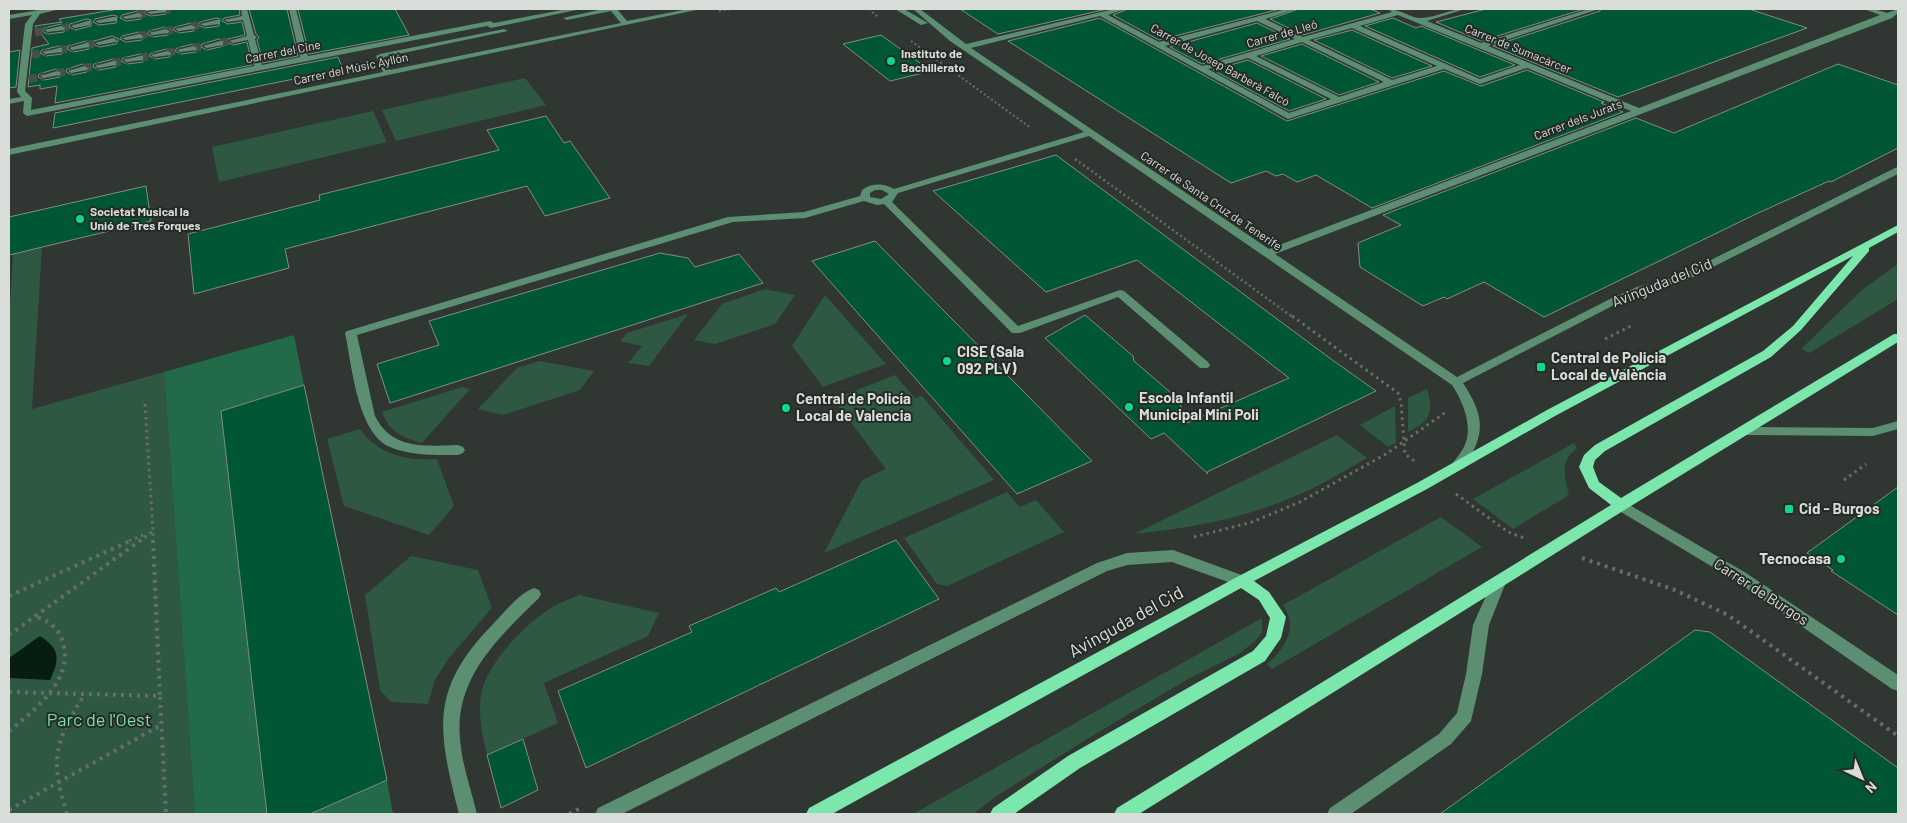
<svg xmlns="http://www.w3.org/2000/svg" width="1907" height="823" font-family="Barlow,sans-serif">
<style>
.green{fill:#2e5841}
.forest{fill:#236b48}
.water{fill:#071d12}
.building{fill:#015634;stroke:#848b86;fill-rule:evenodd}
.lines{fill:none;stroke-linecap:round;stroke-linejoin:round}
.minor-tunnel{stroke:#494f4b;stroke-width:8;stroke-dasharray:8 4;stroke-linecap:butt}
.path-far3{stroke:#676d69;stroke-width:2;stroke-dasharray:2 2.5;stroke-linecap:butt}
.path-far2{stroke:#676d69;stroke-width:2.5;stroke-dasharray:2 3;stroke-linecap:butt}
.path-far1{stroke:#676d69;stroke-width:3;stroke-dasharray:2.5 4;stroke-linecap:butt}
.path{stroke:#676d69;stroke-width:4;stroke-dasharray:3 5;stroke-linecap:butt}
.minor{fill:#5c8e71;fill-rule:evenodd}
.major{fill:#7ce7ad;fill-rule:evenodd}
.poi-dot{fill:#0bd98b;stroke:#262b28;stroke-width:2}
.labels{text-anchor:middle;stroke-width:4;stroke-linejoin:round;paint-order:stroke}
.far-street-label{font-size:12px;fill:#d9ddda;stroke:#262b28}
.far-poi-label{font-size:12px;font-weight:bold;fill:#d9ddda;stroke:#262b28;text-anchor:start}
.street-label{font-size:15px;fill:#d9ddda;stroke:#262b28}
.poi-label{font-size:15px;font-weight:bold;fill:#d9ddda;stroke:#262b28;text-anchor:start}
.near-street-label{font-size:18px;fill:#d9ddda;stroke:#262b28}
.near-park-label{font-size:18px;fill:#7adda7;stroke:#262b28}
</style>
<rect width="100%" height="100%" fill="#303632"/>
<path class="green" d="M525 78 546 105 396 141 382 110Z
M373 111 387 142 219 182 212 147Z
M42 247 32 409 164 372 195 814H9V322L13 254Z
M1898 264V299L1809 353 1801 349 1862 290Z
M765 289 795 295 775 324 715 344 694 340 722 304Z
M825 295 886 364 823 387 792 346Z
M688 314 649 366 628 363 642 346 620 341 627 333Z
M540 361 594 371 580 390 503 415 478 409 517 368Z
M895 375 915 398 922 396 994 480 824 553 862 480 886 469 833 399Z
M462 387 470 389 422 443C403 438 389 432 382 412Z
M1427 389C1434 412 1430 421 1408 432V398Z
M1395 406 1396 443 1388 447 1360 425Z
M360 429C379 455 406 461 437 459L454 506 429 535 344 506 327 439Z
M1337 435 1367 458C1343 471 1319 487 1293 497 1242 519 1189 528 1134 534Z
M1574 443 1577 448C1560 461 1564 476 1569 495L1513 529 1473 499Z
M1007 492 1020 507 1036 500 1064 532 947 586 937 584 904 538Z
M1441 517 1482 547 1272 669 1267 664C1285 649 1299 627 1283 605Z
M411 556 478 570 492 608 449 658 435 680 428 704 391 702 380 690 365 595Z
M579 595 659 613 648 636 544 683 558 723 487 755C482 734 477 711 482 690 490 660 528 621 554 606 562 602 571 599 579 595Z
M1262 618V633L1254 642 1240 653 1188 679 1092 736 998 795 973 814H913Z"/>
<path class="forest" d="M294 335 304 385 221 411 267 814H195L164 372Z
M387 780 393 814H310Z"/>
<path class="water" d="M40 636C60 649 60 659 50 680L9 678V658Z"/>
<path class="building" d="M119 9H156L145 11 146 14 151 16 166 14 168 9H239L240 15 224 18 222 21 228 24 242 22 245 35 228 39 227 42 233 45 247 42 252 65 55 103 57 86 40 89V85L28 87 32 48 49 44 35 26 62 22 59 19ZM138 11 144 14 141 19 126 21 120 18 122 15ZM113 15 117 16 116 23 99 25 93 22 95 19ZM216 18 220 19 219 26 204 28 198 25 200 22ZM86 19 91 20V26L75 30 69 27 70 24ZM191 23 197 26 194 31 179 33 173 30 175 27ZM61 24 67 27 64 32 48 34 42 31 44 28ZM165 27 171 30 168 35 153 37 147 34 149 31ZM139 32 145 35 142 40 126 42 120 39 122 36ZM112 36 119 39 116 44 99 47 93 44 94 41ZM219 39 224 40V46L207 50 201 47 202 44ZM86 41 90 42 89 49 73 52 67 49 68 46ZM193 44 199 47 196 52 181 54 175 51 177 48ZM59 46 63 47 62 54 46 56 40 53 42 50ZM167 49 173 52 170 57 155 59 149 56 151 53ZM140 54 144 55 143 62 127 64 121 61 123 58ZM113 59 117 60 116 67 99 70 93 67 94 64ZM83 64 90 67 87 72 72 75 66 72 67 69ZM56 69 63 72 60 77 44 80 38 77 39 74Z
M249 9H287L298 56 263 63 257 40 259 37 256 34Z
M298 9H395L409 35 309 54Z
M960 9H1107L998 34Z
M1128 9H1280L1159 40 1113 15Z
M1299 9H1370L1380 13 1303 35 1270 19Z
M1486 9H1584L1481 41 1436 22Z
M1601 9H1749L1807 28 1618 97 1493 46 1600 11Z
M1100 18 1287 121 1444 71 1481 86 1527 70 1604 102 1601 103 1623 112 1372 208 1316 175 1297 182 1283 174 1276 176 1266 171 1231 183 1008 41Z
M1393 18 1416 28 1421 26 1515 65 1480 77 1365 26Z
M1257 23 1290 39 1202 64 1170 47Z
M1352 30 1432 66 1392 78 1314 40Z
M881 35 931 71 890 81 843 44Z
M1302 44 1379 82 1339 95 1261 56Z
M20 50 16 87 9 88V52Z
M338 57 343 69 53 128 55 113Z
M1248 60 1326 99 1289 111 1213 70Z
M1838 64 1898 85V148L1831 182 1829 181 1756 214 1544 317 1484 282 1447 299 1444 297 1423 306 1360 267 1358 243 1401 225 1383 215 1636 118 1674 133Z
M546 116 564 143 570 141 610 198 545 216 527 186 285 249 289 268 194 294 188 234 320 200 319 195 499 150 487 130Z
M1056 155 1331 359 1376 391 1207 472 1208 474 1164 433 1151 439 1045 338 1085 315 1133 356 1134 361 1178 399 1187 423 1289 378 1137 260 1046 292 933 191Z
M146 186 151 221 9 255V217Z
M875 241 1092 461 1017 494 812 261Z
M660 253 688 258 695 267 739 254 763 283 390 403 377 364 439 345 429 321Z
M304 385 387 780 310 814H267L221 411Z
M1898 487V615L1831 571 1833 570 1807 553Z
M896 540 939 599 586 768 558 691 692 632 689 626 776 588 779 592Z
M1695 630 1710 632 1898 768V814H1440Z
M523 739 538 790 501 808 487 755Z"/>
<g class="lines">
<path class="minor-tunnel" d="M163 10 173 9
M138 15 151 12
M191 27 204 24
M61 28 75 26
M165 31 179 29
M35 33 48 30
M139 36 153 33
M220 43 233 41
M86 45 99 43
M193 48 207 46
M59 50 73 48
M167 53 181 50
M32 55 46 52
M140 58 155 55
M113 63 127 60
M84 68 99 66
M57 73 72 71
M29 79 44 76"/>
<path class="path-far3" d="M869 9 879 18
M719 11 731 9
M911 41 1031 128"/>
<path class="path-far2" d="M1075 159 1294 318"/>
<path class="path-far1" d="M1292 316 1398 393 1401 402 1405 454 1416 462
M1605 339 1633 325
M145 404 153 531
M1844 480 1866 464
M1456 494 1508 532 1524 538
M1194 537 1252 522 1300 502 1386 454 1446 412
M129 541 145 534
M139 541 153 531V541"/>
<path class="path" d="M153 540 160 696
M1582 558 1675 590 1728 615 1898 736
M9 596 132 540
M9 635 141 540
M9 692 160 696 166 814
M9 731C35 710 76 678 62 640 58 627 47 620 34 616
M9 810 161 725
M67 814C50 759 54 744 84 695
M569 814 579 809"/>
<path class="minor" d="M45 9H60L40 14 33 24 25 91 32 98 31 110 254 66 248 40 233 43 229 41 247 36 243 20 228 22 224 20 242 16 241 9H247L254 35 257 37 255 39 262 65 300 57 289 9H296L308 56 490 21 494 23 567 9H581L491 28 487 26 27 116 23 113 24 101 9 104V99L21 97 17 92 25 24 32 15 9 19V15Z
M166 9V12L151 14 147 12Z
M603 9H617L627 21 688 9H701L9 155V149L383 72 376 56 380 54 504 29 508 31 384 57 390 70 621 23 611 11 567 20 563 18Z
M895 9H904L928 23 921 25Z
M913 9H920L966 44 1114 9H1126L1108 15 1159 42 1286 9H1297L1265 19 1303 37 1392 12 1388 9C1400 9 1412 19 1422 18 1437 17 1450 9 1465 9L1427 21 1481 43 1589 9H1599L1488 46 1639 108 1880 15 1864 9H1874L1887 13 1898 9V13L1892 18 1275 254 1457 377 1612 298 1637 287 1679 276 1895 168 1898 167V174L1687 280 1645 291 1620 302 1463 383C1486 418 1485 435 1463 469H1453L1451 466C1456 458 1463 451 1466 442 1472 423 1462 400 1452 385L1089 136 898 193 892 202 1018 326 1120 290 1124 291 1208 362 1210 365 1208 368H1200L1118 297 1020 333H1012L884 204 877 205 864 201 805 218 733 222 357 335 375 416C392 450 425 446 458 445L463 447 465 450 463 453 458 455C435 455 411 456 390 447 357 433 352 365 345 333L347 331 728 217 804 212 860 196 862 190C872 183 883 183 894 189L1084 132 950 41ZM1398 15 1520 65 1480 79 1360 26ZM1100 16 1288 119 1444 69 1480 84 1527 68 1631 111 1269 249 971 48ZM1257 21 1295 39 1202 66 1165 46ZM1352 28 1437 66 1392 80 1309 40ZM1302 42 1384 82 1339 97 1256 56ZM1248 58 1331 99 1289 113 1208 69ZM875 190H882L889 194 881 199 870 197V193Z
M138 13 142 15 141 17 126 19 122 17Z
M113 17H116V21L99 23 95 21Z
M216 20H219V24L204 26 200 24Z
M87 21H90V25L75 28 71 26Z
M191 25 195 27 194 29 179 31 175 29Z
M61 26 65 28 64 30 48 32 44 30Z
M165 29 169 31 168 33 153 35 149 33Z
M139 34 143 36 142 38 126 40 122 38Z
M113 38 117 40 116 42 99 45 95 43Z
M220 41H223V45L207 48 203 46Z
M86 43H89V47L73 50 69 48Z
M193 46 197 48 196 50 181 52 177 50Z
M59 48H62V52L46 54 42 52Z
M167 51 171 53 170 55 155 57 151 55Z
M140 56H143V60L127 62 123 60Z
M113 61H116V65L99 68 95 66Z
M84 66 88 68 87 70 72 73 68 71Z
M57 71 61 73 60 75 44 78 40 76Z
M1898 421V429L1873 436 1742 435 1736 431 1742 427 1873 428Z
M1621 500 1746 573 1898 675V691L1892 689 1736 581 1616 509 1614 505 1616 501Z
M1173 550 1247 577 1249 581 1247 585 1242 587 1172 562 1127 565 1107 571 622 814H595L598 808 1097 563 1127 553Z
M1499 576 1504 578 1506 582 1489 625 1482 674 1471 721 1451 744 1351 814H1327L1330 808 1439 734 1457 713 1466 674 1473 625 1494 578Z
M534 588 539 590 541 594 539 598C499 637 454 678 460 739 462 765 471 789 477 814H459C438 731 428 690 494 623 505 612 519 593 534 588Z"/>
<path class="major" d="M1898 225V232L1869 248V251L1801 330 1771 357 1605 451 1595 460 1593 467 1599 482 1621 498 1894 334H1898V342L1626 509 1139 814H1114L1117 808 1611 505 1589 488 1579 467 1584 455 1595 445 1763 351 1793 326 1853 256 1555 416 1427 489 1254 581 1269 592 1286 617 1281 638 1265 661 1080 768 1014 814H990L993 808 1068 756 1253 651 1266 636 1270 618 1259 600 1241 588 832 814H806L809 808 1237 577 1417 483 1547 410Z"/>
</g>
<g class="poi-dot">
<circle cx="891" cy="61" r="5"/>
<circle cx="80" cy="219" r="5"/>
<circle cx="947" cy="361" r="5"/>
<rect x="1536" y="362" width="10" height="10" rx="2.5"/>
<circle cx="1129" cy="407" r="5"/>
<circle cx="786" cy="408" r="5"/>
<rect x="1784" y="504" width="10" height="10" rx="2.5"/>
<circle cx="1841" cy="559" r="5"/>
</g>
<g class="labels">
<g class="far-street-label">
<text transform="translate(1282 34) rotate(-16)" y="4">Carrer de Lleó</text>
<text transform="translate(1518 49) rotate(22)" y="4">Carrer de Sumacàrcer</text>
<text transform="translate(283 52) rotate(-11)" y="4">Carrer del Cine</text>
<text transform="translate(1220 65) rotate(29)" y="4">Carrer de Josep Barberà Falcó</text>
<text transform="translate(351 69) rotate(-12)" y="4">Carrer del Músic Ayllón</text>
<text transform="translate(1578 120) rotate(-21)" y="4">Carrer dels Jurats</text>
<text transform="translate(1211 201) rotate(34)" y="4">Carrer de Santa Cruz de Tenerife</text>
</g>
<g class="far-poi-label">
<text x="901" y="58">Instituto de<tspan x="901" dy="14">Bachillerato</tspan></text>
<text x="90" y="216">Societat Musical la<tspan x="90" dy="14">Unió de Tres Forques</tspan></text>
</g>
<g class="street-label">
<text transform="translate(1662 283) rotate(-22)" y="5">Avinguda del Cid</text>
<text transform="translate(1761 592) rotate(33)" y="5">Carrer de Burgos</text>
</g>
<g class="poi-label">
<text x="957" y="357">CISE (Sala<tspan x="957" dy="17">092 PLV)</tspan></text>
<text x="1551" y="363">Central de Policia<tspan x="1551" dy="17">Local de València</tspan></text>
<text x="1139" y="403">Escola Infantil<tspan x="1139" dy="17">Municipal Mini Poli</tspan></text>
<text x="796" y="404">Central de Policía<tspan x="796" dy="17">Local de Valencia</tspan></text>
<text x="1799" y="514">Cid - Burgos</text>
<text x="1831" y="564" text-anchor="end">Tecnocasa</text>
</g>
<g class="near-street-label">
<text transform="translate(1126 622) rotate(-29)" y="6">Avinguda del Cid</text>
</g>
<g class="near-park-label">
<text x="99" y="726">Parc de l'Oest</text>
</g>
</g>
<rect width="1907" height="823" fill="none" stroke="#d9ddda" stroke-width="20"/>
<g transform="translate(1862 778) rotate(136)" stroke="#262b28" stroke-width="4" paint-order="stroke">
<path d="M0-4L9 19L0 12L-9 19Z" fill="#d9ddda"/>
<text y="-8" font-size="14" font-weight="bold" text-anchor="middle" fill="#d9ddda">N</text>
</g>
</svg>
